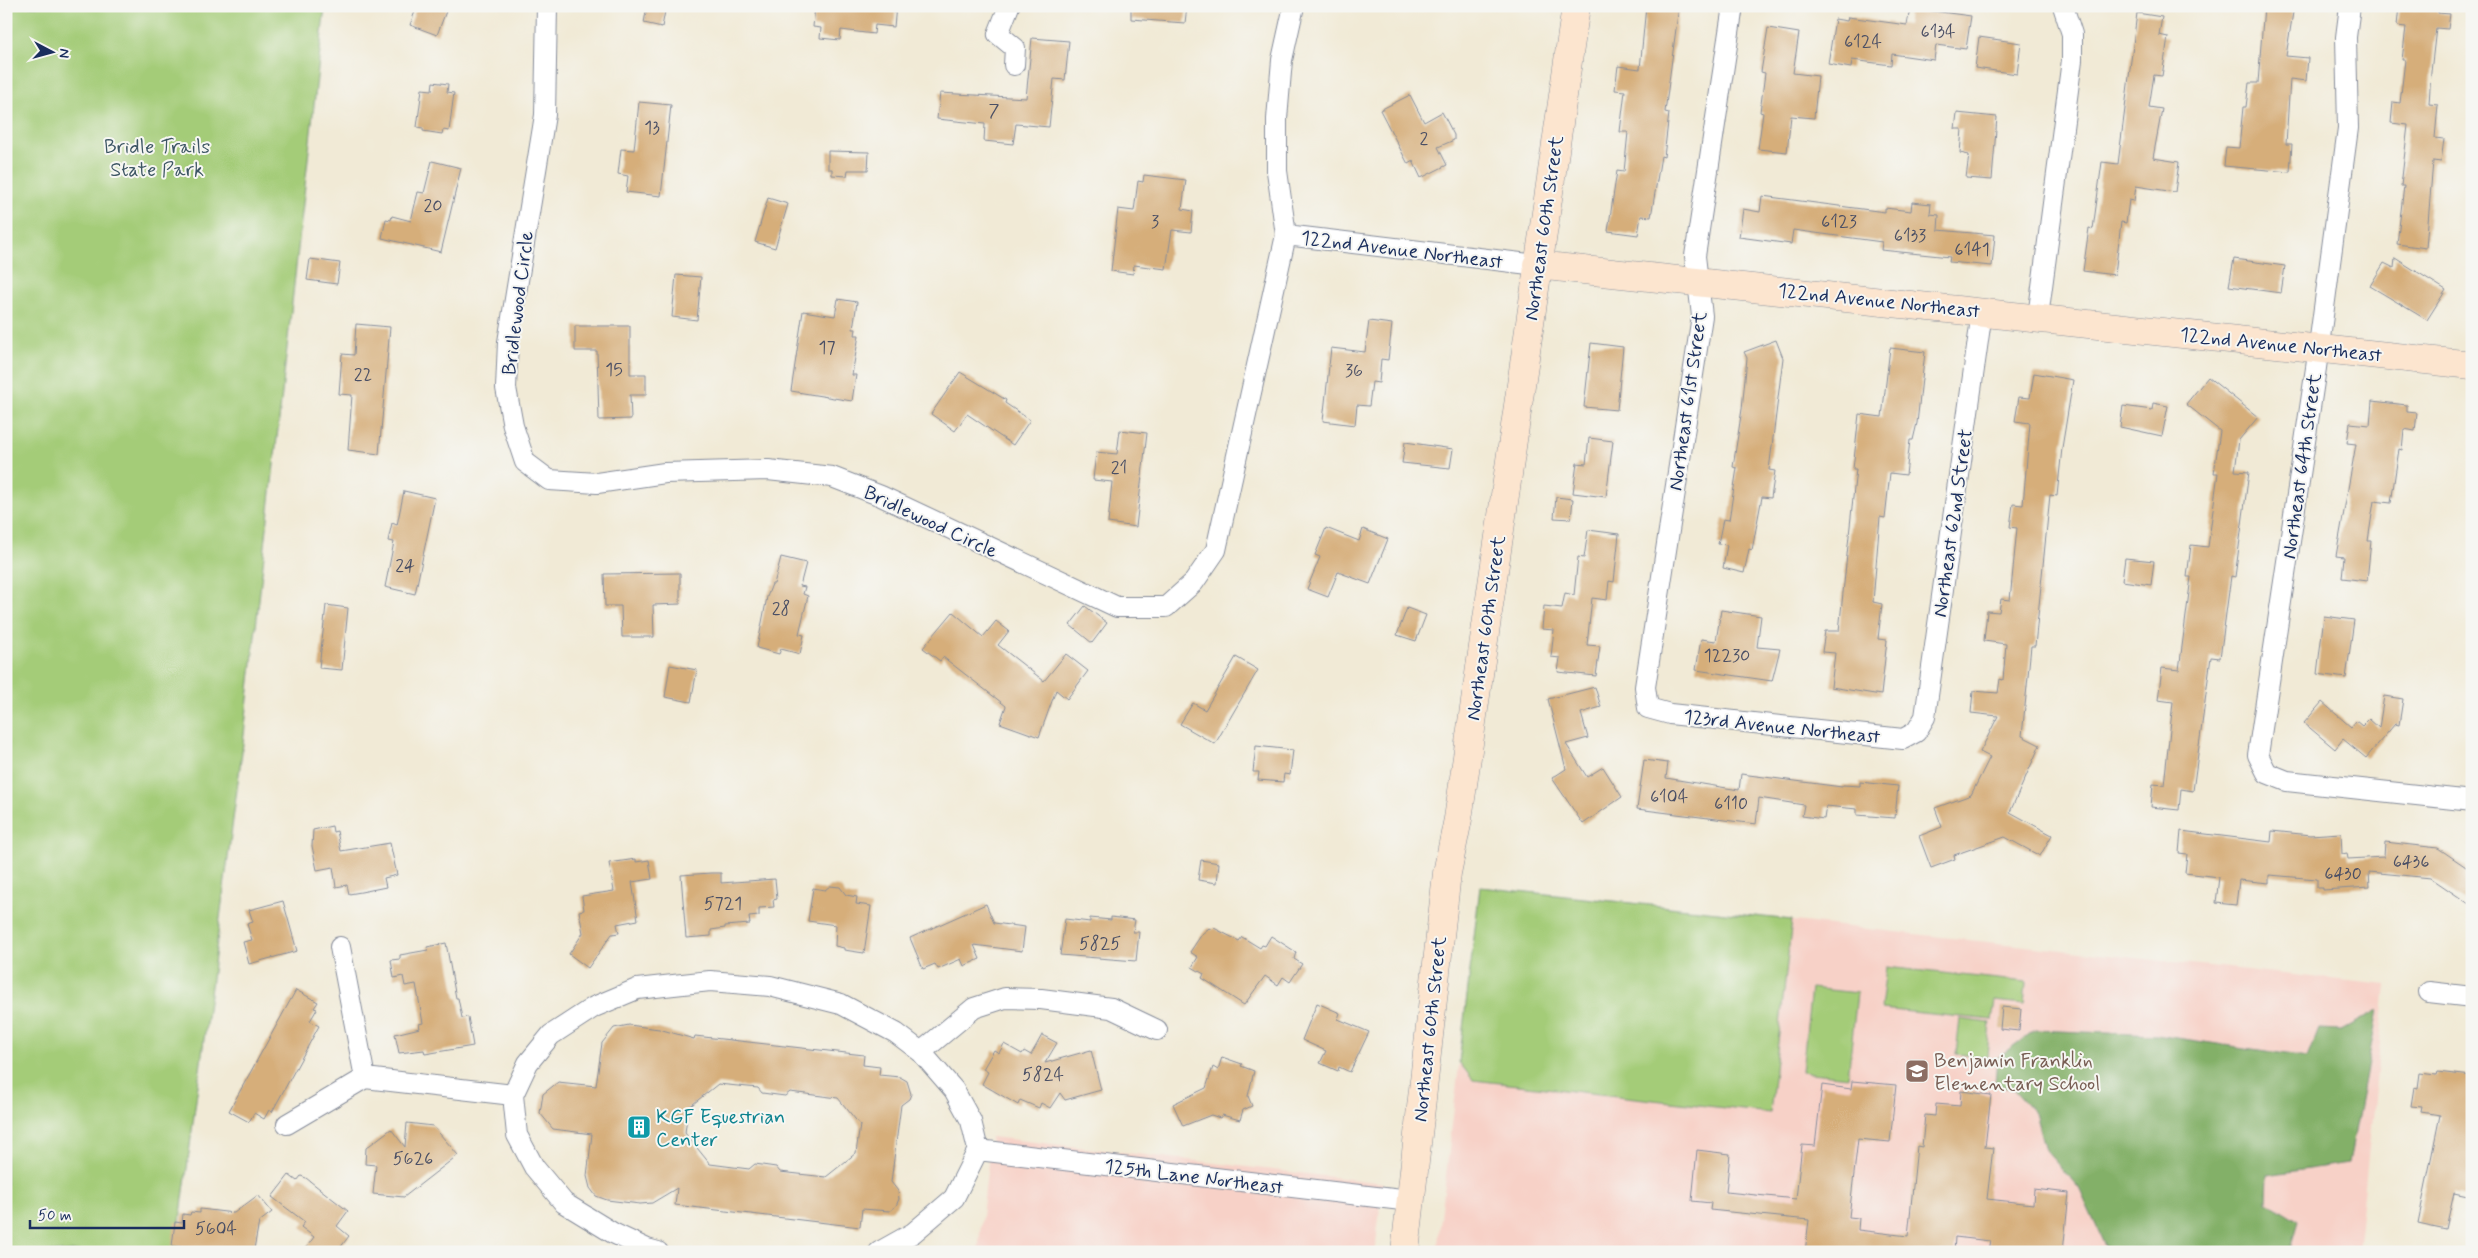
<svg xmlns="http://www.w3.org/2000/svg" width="2478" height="1258" font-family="Mynerve,sans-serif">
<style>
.built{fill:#f7d1c7}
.green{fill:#a4cc78;stroke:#607e6b}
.forest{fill:#83b068;stroke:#4f7063}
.building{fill:#d6ae7a;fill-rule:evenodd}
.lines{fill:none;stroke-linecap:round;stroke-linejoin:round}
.street-casing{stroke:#868c9a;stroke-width:22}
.secondary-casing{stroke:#868c9a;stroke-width:29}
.street{stroke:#fff;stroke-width:20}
.secondary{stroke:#fce5cf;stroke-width:28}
.labels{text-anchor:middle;stroke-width:4;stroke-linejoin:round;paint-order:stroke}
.number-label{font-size:18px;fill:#4a4f65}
.park-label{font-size:20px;fill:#3d5664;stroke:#f6f6f2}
.street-label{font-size:20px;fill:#1b2f5e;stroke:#f6f6f2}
.education-label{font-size:20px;fill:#785e54;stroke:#f6f6f2;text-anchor:start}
.culture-label{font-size:20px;fill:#0d838f;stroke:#f6f6f2;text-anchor:start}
</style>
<rect width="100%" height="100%" fill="#f6f6f2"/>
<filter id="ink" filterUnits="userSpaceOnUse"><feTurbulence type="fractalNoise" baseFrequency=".02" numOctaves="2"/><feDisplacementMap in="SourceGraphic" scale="10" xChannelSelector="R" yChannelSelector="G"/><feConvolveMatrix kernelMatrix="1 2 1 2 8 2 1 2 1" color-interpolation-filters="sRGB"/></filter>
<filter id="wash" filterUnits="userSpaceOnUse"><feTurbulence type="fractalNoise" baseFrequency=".0096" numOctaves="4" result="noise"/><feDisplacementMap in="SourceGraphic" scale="20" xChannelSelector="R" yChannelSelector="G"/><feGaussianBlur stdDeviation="1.12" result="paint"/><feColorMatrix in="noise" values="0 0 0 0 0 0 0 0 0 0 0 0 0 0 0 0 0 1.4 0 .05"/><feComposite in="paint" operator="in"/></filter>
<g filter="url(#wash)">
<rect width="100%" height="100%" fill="#f1ead6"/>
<path class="built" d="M1480 887 2386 985 2358 1252H1437Z
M991 1137 1383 1183 1375 1252H978Z"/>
<path class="green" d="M6 6H325L243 744 176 1252H6Z
M1480 887 1792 920 1770 1113 1473 1080 1459 1062Z
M1886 967 2026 982 2024 1004 1995 1001 1992 1020 1881 1009Z
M1811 988 1857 993 1848 1077 1802 1072Z
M1960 1019 1990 1023 1987 1057 1956 1054Z"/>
<path class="forest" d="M2378 1010 2349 1163 2268 1175 2267 1201 2299 1221 2290 1252H2108L2079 1188 2045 1150 2035 1113 2015 1091 1995 1084 1997 1058 2035 1030 2156 1035 2307 1057 2318 1029 2341 1030Z"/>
<g id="blocks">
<path class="building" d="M417 6H448L437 35 410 25Z
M647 6H666L662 27 644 23Z
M815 6H896L894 27 875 25 874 34 841 30 840 40 820 38 821 28 813 27Z
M1131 6H1187L1185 23 1131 19Z
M1646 6H1679L1665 112 1669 113 1664 157 1661 156 1651 217 1641 216 1638 235 1608 231 1617 171 1624 172 1628 132H1620L1625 91 1615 90 1618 66 1640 69Z
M2264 6H2294L2286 56 2308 58 2306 81 2290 79 2286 144H2292L2290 172 2224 166 2226 147 2239 148 2243 107H2246L2249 83H2258Z
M2399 6H2439L2438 13 2450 14 2448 29 2436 28 2431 72 2429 104 2438 105 2435 138 2444 139 2441 162 2433 161 2426 248 2397 244 2404 186H2401L2408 125 2391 123 2393 102 2400 103 2405 60H2402L2406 27 2397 26Z
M1910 8 1971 16 1966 49 1936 45 1934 60 1892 54 1891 65 1852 60 1851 68 1828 64 1835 19 1847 21 1848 17 1907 25Z
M2137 13 2162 17 2159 35 2168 37 2162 76 2154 75 2149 107 2162 109 2153 158 2179 162 2175 192 2136 186 2134 201 2129 200 2126 223 2121 222 2115 275 2083 271 2089 228 2093 229 2102 162 2118 164Z
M1768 28 1799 33 1793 73 1818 76 1814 118 1791 116 1787 152 1758 149 1763 113 1760 112 1765 73 1761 72Z
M1979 37 2021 43 2017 74 1975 68Z
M1032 38 1069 41 1065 80 1054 79 1049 127 1016 124 1013 144 984 141 985 124 937 119 940 93 1026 98Z
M433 82 448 84 447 92 454 93 449 131 443 130 442 134 423 131V128L417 127 422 89 432 90Z
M1410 95 1424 122 1442 112 1454 135V140L1438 147 1447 165 1421 178 1413 161 1408 164 1380 110Z
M639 102 671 105 661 196 626 192 628 176 618 174 621 149 634 150Z
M1957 113 1997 117 1992 180 1966 178 1969 155 1960 153 1962 129H1955Z
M828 151 869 152 868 170H848L847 176 832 175V169H828Z
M432 161 461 168 441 252 382 238 386 219 391 220 392 216 411 221 418 192 424 193Z
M1144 175 1186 180 1182 209 1193 211 1191 232 1172 230 1166 269 1134 265 1133 274 1111 271 1118 209 1134 211 1138 181 1143 182Z
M1762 196 1885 212V208L1911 211 1912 202 1931 204 1930 214 1939 215 1938 230 1995 235 1992 266 1949 262 1950 257 1881 250 1882 242 1793 230 1791 244 1739 237 1743 209 1760 212Z
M768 198 788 204 775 248 755 242Z
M2395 258 2446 290 2427 320 2370 286 2384 263 2394 268Z
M310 259 340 263 337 284 307 280Z
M2234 259 2285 266 2281 293 2229 286Z
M676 275 701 277 697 320 672 317Z
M838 299 857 302 853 329H856L855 335H859L852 375H856L852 401 791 391 803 311 835 316Z
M1369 321 1392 324 1388 360 1381 359 1379 383 1372 382 1369 406 1357 405 1355 425 1323 421 1331 348 1365 352Z
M356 324 390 327 379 454 348 450 352 395 339 394 342 354 354 355Z
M575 326H630V374H646V395H630L631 419 599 420 597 351H575Z
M1776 340 1783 358 1769 470 1775 471 1771 498 1762 497 1752 550 1749 549 1744 573 1723 568 1727 545 1718 544 1723 519 1729 520 1737 468 1733 467 1742 409 1747 358 1744 352Z
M1591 343 1623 347 1617 410 1584 407Z
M1890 348 1925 352 1917 423 1913 440H1910L1906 475 1890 473 1885 518 1880 517 1873 602 1882 604 1878 639 1887 640 1881 695 1831 687 1835 653 1822 652 1825 631H1839L1856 469H1853L1859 414 1882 417Z
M960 372 1006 400 1005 403 1030 420 1013 445 967 414 955 431 931 414Z
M2034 373 2073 380 2062 448 2057 496 2050 495 2035 646H2031L2022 736 2040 745 2010 812 2052 835 2040 856 2005 837 1954 855 1955 859 1931 868 1919 836 1942 827 1935 808 1971 795 1990 757 1980 752 1998 716 1971 713 1973 691 1998 693 2000 679 2003 680 2006 644 1984 641 1987 611 1999 612 2001 599 2010 600 2017 528 2010 527 2013 504 2023 505 2030 423 2015 421 2019 397 2030 398Z
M2208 377 2258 417 2239 440 2235 471 2249 472 2235 577 2231 576 2220 658 2211 657 2193 791 2181 789 2179 810 2151 807 2153 784 2164 785 2173 702 2158 700 2162 668 2179 670 2191 577H2187L2191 545 2208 547 2218 473H2214L2220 431 2186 404Z
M2372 401 2407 405V412L2417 413 2415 431 2404 429 2402 450 2399 449 2391 503 2374 501 2368 541H2371L2367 581 2342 578 2344 557 2336 556 2356 444 2347 443 2350 423 2370 425Z
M2153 403 2168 406 2162 436 2120 427 2123 406 2152 410Z
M1120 430 1147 433 1136 527 1108 523 1112 482 1093 480 1096 452 1117 454Z
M1589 438 1613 441 1606 497 1573 493 1577 463 1586 464Z
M1405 442 1453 449 1450 468 1402 463Z
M404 491 435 498 415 594 385 587 394 542 388 541 392 523 397 525Z
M1556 497 1573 499 1571 519 1554 518Z
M1326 528 1359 541 1363 529 1388 539 1370 584 1338 572 1328 597 1307 589 1320 557 1315 555Z
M1588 530 1619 534 1614 582 1609 581 1607 600 1592 598 1587 645 1600 646 1596 676 1558 672 1560 658 1551 657 1554 630 1542 629 1544 606 1562 608 1565 593 1574 595 1578 557 1584 558Z
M781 557 806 563 800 586 805 587 803 594 808 596 799 634 804 635 800 654 781 649 779 654 757 648 767 597 772 584H774Z
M2125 558 2154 561 2151 585 2122 581Z
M680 573V604L653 605 654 637H622L621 606H605L604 574Z
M326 605 348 608 342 670 319 668Z
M1085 606 1107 623 1092 643 1070 625Z
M1407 608 1426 615 1416 641 1397 635Z
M1721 610 1761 616 1757 647 1780 649 1772 681 1696 670 1701 639 1716 641Z
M953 612 983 637 996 621 1009 631 998 645 1044 681 1066 654 1088 671 1067 699 1056 690 1039 737 1000 723 1006 706 943 657 940 661 923 648Z
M2324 616 2354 620 2346 678 2317 674Z
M1236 657 1258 670 1215 744 1180 724 1193 703 1205 710Z
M670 665 697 670 691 702 665 697Z
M1595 687 1601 707 1581 713 1588 738 1566 744 1587 777 1603 767 1622 797 1583 824 1552 778 1566 769 1548 699Z
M2384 696 2403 699 2399 725 2395 724 2366 758 2343 739 2335 749 2304 723 2322 702 2351 727 2356 721 2362 726 2369 719 2379 728Z
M1256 746 1293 750 1290 775 1284 774 1283 782 1258 780 1259 772H1253Z
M1644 760 1668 763 1666 778 1739 790 1741 774 1842 787 1843 785 1860 786V782L1898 786 1895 818 1857 815V809L1826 806 1824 819 1802 816 1804 805 1759 798 1756 824 1637 809Z
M332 826 333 832 337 831 341 851 390 843 397 875 384 878 386 887 361 892 349 894 347 885 336 887 333 867 317 870 312 846 313 830Z
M2181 831 2271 842 2272 831 2310 835 2341 833 2342 854 2347 853 2348 859 2384 857 2385 842 2438 848 2472 871V906L2431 878 2369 872 2370 887 2323 890V888H2317V879L2269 875V883L2239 880 2236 905 2216 903 2219 877 2185 873 2187 854 2179 853Z
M636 859V862L649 860 652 879 632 882 638 920 617 924 619 933 612 934 588 968 569 954 583 933 579 911 584 910 582 896 614 891 609 863Z
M1201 860 1219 863 1217 883 1198 880Z
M711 873H721V883L775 879 777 899 773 900 774 907 759 908V916L749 917 750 924 725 926V928L711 930V936L686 938 681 875Z
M830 886 840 887 846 895 857 897 856 904 871 906 864 953 844 950V948L835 946 836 925 808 921 813 888 825 890Z
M283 901 297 951 249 964 243 942 252 940 247 924 253 922 249 910Z
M986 904 994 923 1025 927 1022 951 974 945 980 959 964 966 961 959 938 969 935 964 923 969 910 938Z
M1111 917 1135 920 1133 932H1139L1136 961 1060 955 1065 919 1090 922V918L1111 920Z
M1209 928 1212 930 1214 928 1239 941 1242 937 1260 948 1262 945 1265 946 1271 936 1296 952 1294 959 1302 964 1290 982 1283 977 1278 985 1265 976 1244 1005 1202 978 1204 974 1192 967 1198 957 1190 952 1202 934Z
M446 943 456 998H458L462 1018 468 1017 473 1046 425 1054 424 1050 399 1053 395 1034 420 1028 419 1024 423 1023 416 984 405 986 403 976 394 978 391 960 400 959V955L428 950 427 947Z
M296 990 318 1002 314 1008 317 1009 310 1021 319 1026 272 1112 269 1110 264 1119 254 1113 249 1122 229 1111Z
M1317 1003 1340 1013 1338 1019 1369 1032 1350 1072 1339 1067 1338 1071 1320 1063 1326 1051 1302 1040Z
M2002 1007 2021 1009 2019 1031 2000 1029Z
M629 1025 659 1029 694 1039 695 1036 864 1055 863 1065 880 1067 879 1075 900 1077 907 1081 911 1094 909 1099 901 1105 891 1182 898 1191 899 1199 896 1206 890 1211 862 1209 860 1227 675 1205 677 1188 652 1203 640 1204 607 1200 596 1196 590 1188 587 1176 592 1134 553 1129 540 1113 543 1094 558 1082 596 1086 602 1043 614 1028ZM718 1084 758 1088 762 1093 785 1096 790 1092 838 1098 860 1125 856 1153 826 1177 780 1172 776 1167 755 1164 749 1169 710 1164 685 1133 688 1108Z
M1042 1035 1057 1043 1045 1063 1091 1050 1101 1090 1065 1100 1060 1093 1050 1108 1041 1103 1039 1108 1020 1100 1018 1105 982 1084 988 1072 983 1069 994 1050 999 1053 1004 1044 1022 1054 1024 1051 1031 1055Z
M1222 1057 1242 1064 1241 1066 1254 1071 1248 1096 1252 1106 1243 1110 1240 1120 1222 1115 1220 1118 1211 1115 1183 1126 1173 1104 1206 1088 1213 1067 1218 1070Z
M2437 1072 2472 1076V1197L2454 1193 2446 1229 2418 1223 2440 1115 2421 1112 2422 1107 2411 1106 2414 1087 2418 1088 2420 1073 2436 1075Z
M1852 1081 1896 1085 1890 1142 1858 1139 1849 1217 1859 1218 1858 1230 1908 1236 1917 1146 1922 1147 1925 1115 1935 1116 1936 1104 1960 1106 1961 1091 1991 1095 1985 1147 1993 1148 1987 1199 2033 1204 2034 1189 2069 1193 2063 1252H1988L1990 1241 1955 1237 1954 1252H1805L1809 1220 1710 1210 1711 1203 1692 1201 1697 1150 1730 1154 1726 1192 1796 1199 1802 1145 1815 1146 1822 1085 1851 1089Z
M407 1123 433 1126 458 1155 404 1197 373 1194 376 1165 365 1164 366 1148 391 1129 405 1147Z
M289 1175 297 1181 301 1176 306 1178 348 1211 337 1226 349 1236 337 1252H303L314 1237 301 1227 305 1222 272 1197Z
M258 1195 272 1212 259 1222 254 1249 247 1248V1252H181V1247L172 1246 175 1222 182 1223 183 1214 190 1215 191 1212 200 1213V1209L234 1213Z"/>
</g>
</g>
<g filter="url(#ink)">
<use href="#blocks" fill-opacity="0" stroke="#868c9a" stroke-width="1"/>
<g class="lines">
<g class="street-casing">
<path id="street" d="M547 6 545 115 508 342 506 388 513 426 525 462 549 480 597 483 665 473 768 470 832 477 881 496 1117 607H1166L1194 582 1216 550 1286 235 1277 171V119L1282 60 1294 6
M1009 6 998 34 1015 48 1014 65
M1733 6 1695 256 1702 316 1645 687 1648 708 1670 714 1903 739 1916 732 1925 717 1982 312
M2350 6 2346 37 2348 128 2316 368 2258 755 2267 773 2287 781 2472 801
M1286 235 1537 265
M2038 317 2072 60V34L2063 6
M340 947 365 1078
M2429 992 2472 997
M921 1052 974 1008 1005 998 1041 999 1111 1008 1157 1030
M287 1124 365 1078 513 1095
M978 1150 1410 1201
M658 1252 647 1249 613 1233 564 1203 534 1167 517 1135 513 1095 528 1063 551 1035 594 1007 637 989 710 981 770 986 841 1004 896 1033 921 1052 954 1090 971 1121 978 1150 954 1198 913 1233 879 1252"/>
</g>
<g class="secondary-casing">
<path id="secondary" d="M1537 265 2472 365
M1405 1252 1447 873 1458 819 1576 6"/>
</g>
<use href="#street" class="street"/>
<use href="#secondary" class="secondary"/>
</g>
</g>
<defs>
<g id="school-square" transform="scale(1.25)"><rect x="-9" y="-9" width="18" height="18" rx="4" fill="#8d6e63" stroke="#f6f6f2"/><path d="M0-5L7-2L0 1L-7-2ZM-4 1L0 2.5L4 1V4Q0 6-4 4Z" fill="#fff"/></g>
<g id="building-square" transform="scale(1.25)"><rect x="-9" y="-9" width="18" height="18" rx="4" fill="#0f9aa8" stroke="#f6f6f2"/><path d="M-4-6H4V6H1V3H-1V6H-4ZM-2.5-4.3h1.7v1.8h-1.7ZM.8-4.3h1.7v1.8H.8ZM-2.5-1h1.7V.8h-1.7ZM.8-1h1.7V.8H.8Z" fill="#fff"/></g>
</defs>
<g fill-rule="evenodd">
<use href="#school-square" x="1917" y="1071"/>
<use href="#building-square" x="639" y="1127"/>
</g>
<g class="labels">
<g class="number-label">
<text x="1938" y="37">6134</text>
<text x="1863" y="47">6124</text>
<text x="994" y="116">7</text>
<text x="652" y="133">13</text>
<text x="1424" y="144">2</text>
<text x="433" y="211">20</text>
<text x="1155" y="227">3</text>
<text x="1839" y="227">6123</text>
<text x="1910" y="241">6133</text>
<text x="1972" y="255">6141</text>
<text x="827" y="353">17</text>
<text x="614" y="375">15</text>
<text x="1354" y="376">36</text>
<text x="363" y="380">22</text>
<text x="1119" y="473">21</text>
<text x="405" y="571">24</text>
<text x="781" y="614">28</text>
<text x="1727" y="661">12230</text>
<text x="1669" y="802">6104</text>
<text x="1731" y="809">6110</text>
<text x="2411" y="867">6436</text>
<text x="2343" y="879">6430</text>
<text x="723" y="909">5721</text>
<text x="1100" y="949">5825</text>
<text x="1043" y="1080">5824</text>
<text x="413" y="1164">5626</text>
<text x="216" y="1234">5604</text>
</g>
<g class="park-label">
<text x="157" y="153">Bridle Trails<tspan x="157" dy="23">State Park</tspan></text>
</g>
<g class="street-label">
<text transform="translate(1543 228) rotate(-82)" y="7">Northeast 60th Street</text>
<text transform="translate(1402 249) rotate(7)" y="7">122nd Avenue Northeast</text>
<text transform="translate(1879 300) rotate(6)" y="7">122nd Avenue Northeast</text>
<text transform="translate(517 303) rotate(-83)" y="7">Bridlewood Circle</text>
<text transform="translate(2281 344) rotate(6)" y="7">122nd Avenue Northeast</text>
<text transform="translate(1687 401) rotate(-82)" y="7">Northeast 61st Street</text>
<text transform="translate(2301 466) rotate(-82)" y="7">Northeast 64th Street</text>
<text transform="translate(931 521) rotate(25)" y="7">Bridlewood Circle</text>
<text transform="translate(1952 523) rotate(-82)" y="7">Northeast 62nd Street</text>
<text transform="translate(1485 628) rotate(-82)" y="7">Northeast 60th Street</text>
<text transform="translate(1782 726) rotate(6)" y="7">123rd Avenue Northeast</text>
<text transform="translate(1429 1029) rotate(-84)" y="7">Northeast 60th Street</text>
<text transform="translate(1194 1176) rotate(7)" y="7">125th Lane Northeast</text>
</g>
<g class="education-label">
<text x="1934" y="1067">Benjamin Franklin<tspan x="1934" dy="23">Elementary School</tspan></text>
</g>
<g class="culture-label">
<text x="656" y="1123">KGF Equestrian<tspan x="656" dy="23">Center</tspan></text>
</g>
</g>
<rect width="2478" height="1258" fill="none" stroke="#f6f6f2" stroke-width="25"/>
<g transform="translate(52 52) rotate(96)" stroke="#f6f6f2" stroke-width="4" paint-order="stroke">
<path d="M0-4L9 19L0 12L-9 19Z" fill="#1b2f5e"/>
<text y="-8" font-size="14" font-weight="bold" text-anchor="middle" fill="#1b2f5e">N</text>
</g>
<path d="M30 1220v8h154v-8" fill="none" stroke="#1b2f5e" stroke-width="2.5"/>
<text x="38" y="1220" font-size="15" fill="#1b2f5e" stroke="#f6f6f2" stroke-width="4" paint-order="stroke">50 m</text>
</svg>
